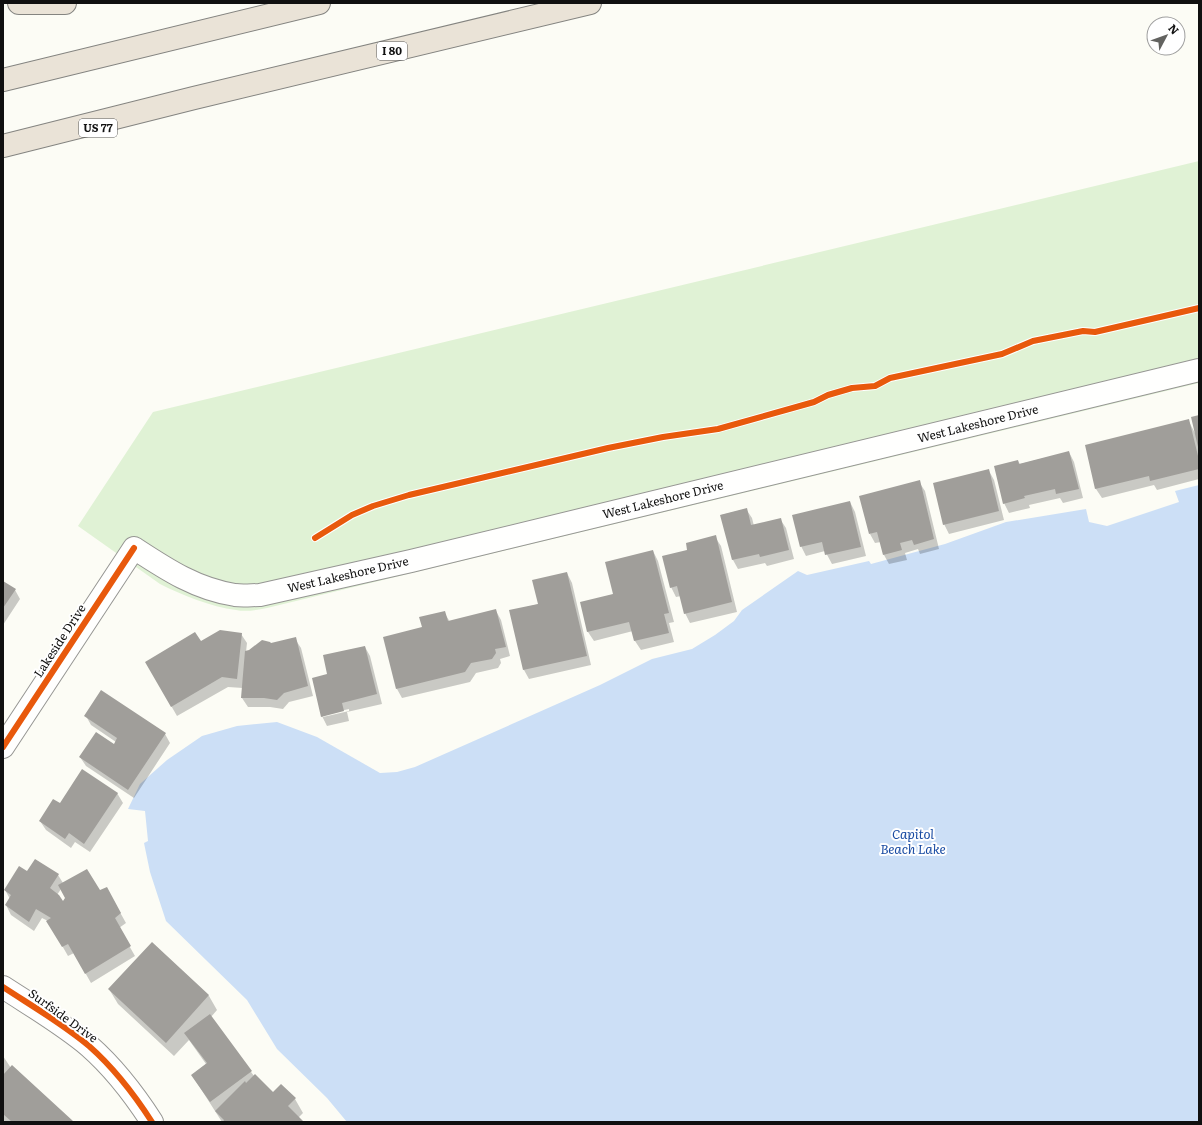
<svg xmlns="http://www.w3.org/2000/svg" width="1202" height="1125" font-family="Literata,serif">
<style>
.green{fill:#e0f2d5}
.water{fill:#ccdff6}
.shadow{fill:#0003;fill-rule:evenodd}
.building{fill:#a09e9a}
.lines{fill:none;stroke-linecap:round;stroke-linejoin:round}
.minor-casing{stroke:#969693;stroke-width:24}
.highway-casing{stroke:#848480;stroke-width:24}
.minor{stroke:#fffffe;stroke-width:22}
.highway{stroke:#eae3d7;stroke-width:22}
.cycleway-casing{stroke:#fff;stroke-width:8}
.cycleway{stroke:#e8590c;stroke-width:6}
.labels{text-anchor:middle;stroke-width:4;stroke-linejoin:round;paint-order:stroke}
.shield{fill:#fff;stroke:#585858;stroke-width:1}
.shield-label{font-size:11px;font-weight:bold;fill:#101010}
.street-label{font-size:12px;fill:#101010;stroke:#fff}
.water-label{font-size:13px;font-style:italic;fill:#194ba2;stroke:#fff}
</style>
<rect width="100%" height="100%" fill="#fcfcf5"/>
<path class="green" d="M1199 161V383L267 608C257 610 246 612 236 610 211 607 182 595 160 584L78 526 153 412Z"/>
<path class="water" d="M1199 485V1122H347L327 1098 277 1049 247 1000 166 921 150 872 144 843 148 841 145 811 128 809 140 784 167 760 202 736 237 726 277 722 317 737 380 773 397 772 415 767 600 685 652 659 692 649 715 635 734 621 742 610 798 571 807 575 869 561 871 564 945 544 1006 522 1086 509 1089 522 1107 526 1179 502 1175 491Z"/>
<path class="shadow" d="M1199 416V479L1157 490 1154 485 1102 498 1096 489 1086 446 1188 420 1195 433Z
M1069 452 1074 462 1083 498 1063 503 1060 498 1029 505 1030 508 1009 513 1004 503 1018 461 1020 464Z
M989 471 994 480 1004 520 949 534 944 524Z
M919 482 925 491 939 549 920 554 918 549 905 553 907 560 889 564 884 555 881 542 875 543 870 534Z
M850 502 855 512 866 556 832 564 825 551 806 556 801 546Z
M746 509 752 518 754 526 780 519 786 528 794 559 767 566 765 563 738 569 733 560 721 515Z
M715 537 721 546 737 612 690 623 685 613 681 596 676 597 671 587 689 550Z
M653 551 658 561 674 622 669 623 674 642 641 650 635 641 633 631 594 641 588 632 581 603 615 594Z
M567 573 572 583 591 665 529 679 524 670 510 611 539 604Z
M3 582 15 590 20 599 3 625Z
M496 611 501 620 510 656 500 659 501 663 498 668 476 673 470 682 402 698 397 689 423 628 444 612 450 622Z
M241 634 247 643 246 652 295 639 301 648 313 696 289 702 283 709 270 707H248L242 698 243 688 228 687 177 716 146 662 200 642Z
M365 647 370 656 382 704 347 712 349 721 327 726 322 716 329 675ZM349 709V711L323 717V715Z
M86 716 165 734 170 743 134 798 86 766 80 757 114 745 116 742 91 725Z
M117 793 123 803 90 852 75 842 71 848 46 830 40 821 60 804Z
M36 860 58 875 63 883 99 892 112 898 126 923 119 928 135 956 91 983 74 953 68 956 48 921 42 918 34 931 11 915 6 905 10 899 5 890 27 873ZM61 889 66 898 63 902 57 895Z
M152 943 209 996 217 1010 211 1017 254 1076 273 1093 295 1099 303 1113 298 1118 302 1122H222L192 1075 206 1064 189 1040 174 1056 118 1004 109 989Z
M3 1056 11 1068 12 1067 72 1122H6L3 1120Z"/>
<path class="building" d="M1199 415V447H1198L1191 417Z
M1189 419 1199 460V469L1150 481 1149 476 1095 489 1085 445Z
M1069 451 1079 489 1056 494 1055 489 1024 496 1025 498 1003 504 994 466 1018 460 1019 464Z
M989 469 999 511 943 525 933 483Z
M920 480 934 539 914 545 912 540 900 543 902 550 883 555 877 532 869 534 859 496Z
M850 501 861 547 825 555 822 542 800 547 792 515Z
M747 508 751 525 781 518 789 550 760 557 759 554 732 560 720 515Z
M716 535 732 602 684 614 677 586 670 588 662 556 687 550 686 543Z
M653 550 669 613 664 614 669 633 634 641 629 622 587 632 580 602 613 594 605 562Z
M567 572 587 656 523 670 509 610 538 604 532 580Z
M3 581 16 589 3 608Z
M496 609 506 647 495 649 496 653 492 659 471 663 465 672 396 689 383 637 422 627 419 617 445 611 448 621Z
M220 630 242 633 237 679 222 677 171 707 145 662 195 632 201 641Z
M296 637 308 686 284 693 277 700 264 698H241L245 651 249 650 262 640 270 642 271 643Z
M365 646 377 694 342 703 344 711 321 717 312 678 327 674 323 655Z
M101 690 166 733 128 790 79 757 96 732 114 744 117 738 84 716Z
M82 769 118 793 84 844 69 833 65 839 39 821 53 799 60 803Z
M35 859 59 874 50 888 59 895 63 901 65 898 58 885 87 869 100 890 107 887 121 913 115 918 131 946 85 974 68 944 62 947 46 921 51 918 36 909 29 922 5 905 11 895 4 890 19 866 27 871Z
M152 942 209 995 166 1043 108 989Z
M210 1014 252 1071 210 1102 191 1075 207 1063 184 1033Z
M12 1065 73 1121 72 1122H12L3 1114V1075Z
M255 1074 273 1092 281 1084 296 1098 288 1106 304 1122H223L224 1120 215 1111 245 1081 246 1083Z"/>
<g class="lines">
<g class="minor-casing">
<path id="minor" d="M3 747 134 548C166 569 196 589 235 595 243 596 252 595 260 595L411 561 1199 370
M3 987C32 1006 63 1024 89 1046 114 1068 134 1094 152 1122"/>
</g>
<g class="highway-casing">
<path id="highway" d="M19 3H65
M3 80 319 3
M3 146 194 98 590 3"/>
</g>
<use href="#minor" class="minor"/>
<use href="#highway" class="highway"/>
<g class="cycleway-casing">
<path id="cycleway" d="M315 538 352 515 373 506 409 495 608 448 663 437 718 429 814 402 828 395 852 388 875 386 890 378 1002 354 1033 341 1083 331 1095 332 1199 308
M3 747 134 548
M3 987C32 1006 63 1024 89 1046 114 1068 134 1094 152 1122"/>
</g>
<use href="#cycleway" class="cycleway"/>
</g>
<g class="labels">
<g class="shield">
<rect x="377" y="42" width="30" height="18" rx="3"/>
<rect x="79" y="119" width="38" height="18" rx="3"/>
</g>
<g class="shield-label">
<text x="392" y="55">I 80</text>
<text x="98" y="132">US 77</text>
</g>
<g class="street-label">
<text transform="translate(978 424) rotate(-14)" y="4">West Lakeshore Drive</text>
<text transform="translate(663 500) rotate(-14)" y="4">West Lakeshore Drive</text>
<text transform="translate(348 575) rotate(-13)" y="4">West Lakeshore Drive</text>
<text transform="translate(60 641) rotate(-57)" y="4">Lakeside Drive</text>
<text transform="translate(63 1016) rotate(36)" y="4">Surfside Drive</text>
</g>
<g class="water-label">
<text x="913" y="839">Capitol<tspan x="913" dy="15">Beach Lake</tspan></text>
</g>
</g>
<rect width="1202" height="1125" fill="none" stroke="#101010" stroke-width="8"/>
<g transform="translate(1166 36) rotate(49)"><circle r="19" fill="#ffffff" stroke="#9f9f9f"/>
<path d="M0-3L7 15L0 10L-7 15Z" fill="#636360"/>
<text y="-6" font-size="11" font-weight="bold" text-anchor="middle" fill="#101010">N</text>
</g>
</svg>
